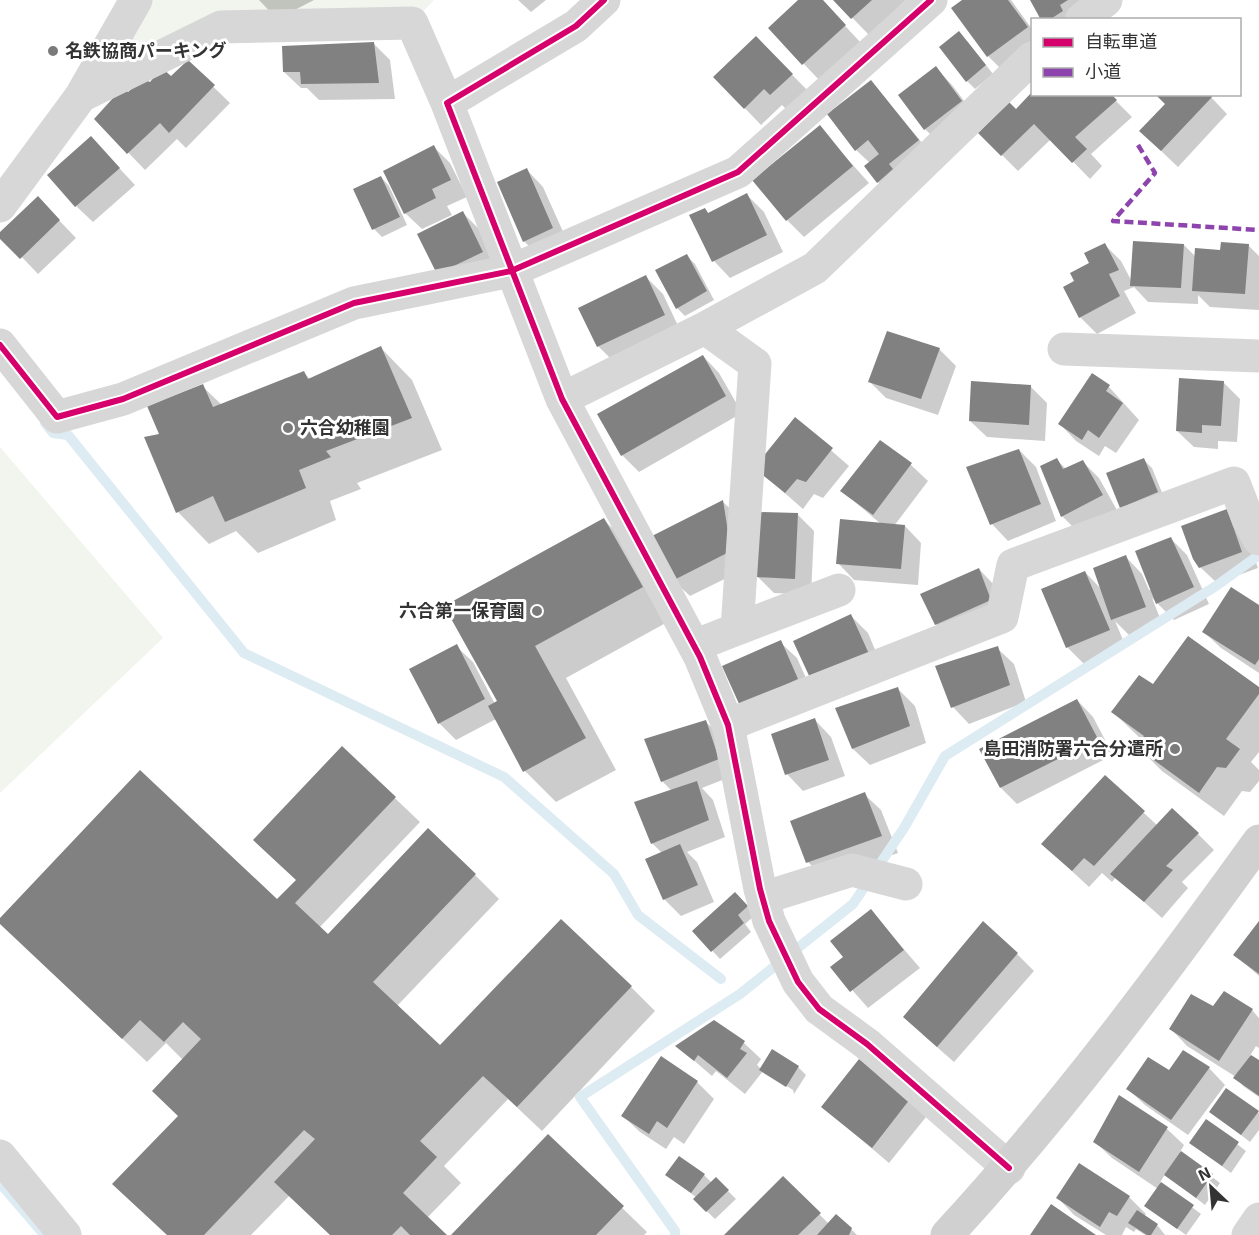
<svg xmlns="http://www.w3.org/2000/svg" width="1259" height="1235" font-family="'Exo 2','Noto Sans JP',sans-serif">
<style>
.green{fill:#f1f5ed}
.shadow{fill:#0003}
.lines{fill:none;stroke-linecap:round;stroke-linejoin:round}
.stream{stroke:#ddebf3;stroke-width:10}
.building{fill:#818181}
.street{stroke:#d7d7d7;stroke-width:33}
.secondary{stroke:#d0d0d0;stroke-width:33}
.quiet{stroke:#8e44ad;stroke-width:4.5;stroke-dasharray:9 4.5;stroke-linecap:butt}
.cycleway-casing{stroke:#fff;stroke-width:10}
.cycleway{stroke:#d6006c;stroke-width:6}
.poi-dot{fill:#7a7a7a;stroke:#fff;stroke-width:2}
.labels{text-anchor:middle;stroke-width:6;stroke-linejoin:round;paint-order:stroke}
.poi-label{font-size:18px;font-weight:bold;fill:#333;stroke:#fff;text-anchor:start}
</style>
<rect width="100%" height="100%" fill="#fff"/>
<path class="green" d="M136 0H434L412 23 221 27 81 96Z
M0 447 163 638 0 793Z"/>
<path class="shadow" d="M259 0H314L277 19Z
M518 0H546L531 12Z
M800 0H821L861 43 820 81 770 28Z
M835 0H906L869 35Z
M965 0H1011L1032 29V53L1005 73 988 56Z
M1031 0H1096L1079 20H1042Z
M756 38 808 91 788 111 782 105 761 125 715 77Z
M967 41 993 74 975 89 967 81Z
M373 43 390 60 395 99 319 100 307 88H301L284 72Z
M188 62 230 103 186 148 177 139 145 170 96 119 128 94 171 78Z
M936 68 952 85 977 118 941 145 925 129Z
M871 82 934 157 895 198 878 182 870 163 856 150Z
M1109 94 1132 117 1091 154 1102 166 1090 179 1051 139 1018 171 980 133 1016 111Z
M1155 94H1208L1227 114 1178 167 1157 147 1166 104Z
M819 127 869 183 804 237 787 220Z
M434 147 450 163 467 197 447 206 452 215 422 229 405 213Z
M107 155 135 185 93 222 76 206Z
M527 170 543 187 569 245 540 258 524 241Z
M381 177 389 186 407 225 382 237 374 229Z
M747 195 764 212 783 252 730 278 714 261 705 209 709 214Z
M463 213 480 230 498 269 438 273Z
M54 215 76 238 38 274 0 234Z
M1104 244 1121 261 1132 282 1184 245 1196 257 1248 245 1259 256V310L1210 307 1198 295V304L1148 302 1134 287 1124 291 1136 313 1097 334 1080 317 1076 282Z
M687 256 695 264 714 300 685 316 677 308Z
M646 277 663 294 681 332 615 363 598 346Z
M381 348 412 380 442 450 357 483 361 489 330 501 336 520 258 553 236 531 209 544 178 512 162 435 202 386 222 405 304 373 310 379Z
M939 349 956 366 938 415 886 398 869 381Z
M703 356 719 373 742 413 639 472 622 455Z
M1092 375 1109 387 1139 420 1116 453 1105 446 1099 456 1076 441 1060 424Z
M1223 382 1240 399 1237 442 1218 441V449L1194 447 1177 431Z
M1030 386 1047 403 1045 441 987 437 970 421Z
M795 419 849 466 823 498 814 494 803 509 756 468Z
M880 442 911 465 928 481 894 526H905L921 543 918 585 854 580 838 563 881 524 842 491Z
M1019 450 1036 467 1056 521 1008 541 992 524 968 468Z
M1057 460 1066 469 1083 462 1099 478 1118 512 1079 533 1062 516Z
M1144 460 1152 468 1165 500 1121 507Z
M723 502 740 518 747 568 690 596 673 580Z
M1227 511 1243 527 1258 568 1217 583 1200 567Z
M798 515 814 531 811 595 774 593 757 576Z
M604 520 636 551 673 619 566 678 616 770 556 802 525 771 496 719 456 740 439 723 456 646 473 662 495 704 499 702Z
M1171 539 1187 555 1209 604 1174 620 1152 598 1162 623 1129 635 1115 621 1126 647 1084 664 1068 648 1043 590 1085 572 1102 590 1126 557 1142 574 1149 590 1152 589Z
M979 569 995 586 1007 616 952 640 936 624Z
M1259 606V673L1221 648 1204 632Z
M851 616 868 633 884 671 812 679Z
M780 642 797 658 814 696 758 721Z
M997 648 1014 664 1026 702 969 724 953 707Z
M1153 687 1259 689V752L1251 762 1259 770V781L1250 792 1242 791 1224 816 1162 771 1138 747 1142 740 1113 712Z
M898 689 915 706 926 743 870 765 853 749 837 709Z
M1077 700 1093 717 1113 755 1017 804 1001 788Z
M815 720 831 737 845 776 803 791 787 774Z
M706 722 723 738 735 775 702 788 713 800 725 837 687 852 697 862 714 902 681 916 664 899 662 853 652 843 672 791 662 781Z
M342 748 420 822 319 928 328 937 475 875 499 899 397 1006 440 1047 631 987 655 1011 542 1131 508 1099 444 1166 461 1183 427 1218 444 1235H331L290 1195 251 1235H167L183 1060 166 1043 147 1062 23 945 0 920 277 901 297 880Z
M1105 777 1158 826 1198 834 1214 850 1182 882 1188 888 1162 918 1116 877 1112 882 1102 873 1089 887 1060 860Z
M864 794 881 810 898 853 824 878 808 862Z
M735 894 755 915 745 924 751 932 720 959 694 931Z
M871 911 920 968 868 1008 832 967 845 957Z
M1259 924V976L1235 955Z
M1017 954 1034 971 954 1062 922 1034Z
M1214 1008 1252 1010 1259 1018V1048L1256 1046 1250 1056 1259 1062V1097L1243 1086 1236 1077 1187 1046 1171 1029Z
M714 1022 744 1043 761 1059 757 1065 761 1069 798 1067 806 1075 794 1094 793 1090 763 1071 745 1094 716 1071 712 1076 677 1046Z
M661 1059 697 1082 714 1099 684 1144 674 1137 666 1149 640 1132 623 1116Z
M1209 1068 1225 1085 1188 1135 1145 1105 1128 1089Z
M1226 1090 1259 1113V1130L1250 1142 1211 1112Z
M1120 1097 1167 1129 1184 1145 1180 1152 1220 1183 1205 1205 1165 1174 1160 1183 1201 1214 1186 1235 1146 1206 1158 1189 1112 1158 1095 1142Z
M909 1100 926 1117 889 1163 823 1107Z
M1207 1121 1246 1151 1231 1173 1191 1143Z
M548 1136 647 1232 644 1235H453Z
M1079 1165 1129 1197 1146 1214 1144 1217 1158 1226 1165 1235H1145L1136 1229 1134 1232 1126 1227 1122 1235H1106L1074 1215 1058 1198Z
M667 1175H704L712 1183 716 1179 736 1199 715 1219 695 1200 697 1198Z
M783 1178 829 1224 851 1229 857 1235H726Z"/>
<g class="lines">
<path class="stream" d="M45 423 53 433 68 435 244 653 504 777 614 874 638 915 721 979
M0 1183 41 1231
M675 1235V1231L580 1097 740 994 853 904 904 828 945 756 1216 586 1259 555"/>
</g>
<path class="building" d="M798 0H823L846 25 802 65 768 28Z
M833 0H872L851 19Z
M962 0H1008L1028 27 987 57 951 8Z
M1030 0H1068L1060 5 1063 11 1049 20H1041Z
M959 31 986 65 966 82 939 47Z
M756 36 793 74 770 95 764 89 744 109 713 77Z
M374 42 379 83 301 84 300 72H283L282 46Z
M188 60 215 85 169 133 160 123 127 154 94 119 123 87 128 92 143 79 150 82 162 68 171 76Z
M936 66 962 101 924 130 898 95Z
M871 80 919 140 889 164 893 169 877 183 864 166 879 154 868 140 855 151 827 114Z
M1032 92V94H1111L1117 100 1075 137 1087 149 1072 163 1034 124 1001 156 978 133 1009 102 1016 109Z
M1155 94H1210L1212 97 1161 151 1139 131 1165 104Z
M820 125 853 166 786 221 752 180Z
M91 136 120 168 75 207 47 175Z
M434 145 451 180 432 189 436 198 404 214 383 171Z
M527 168 553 228 523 242 497 182Z
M381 176 400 217 372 230 353 189Z
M747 193 767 235 712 262 689 215 705 208 708 213Z
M38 196 60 220 20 259 0 239V232Z
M463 211 483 252 437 274 417 234Z
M1133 241 1184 244 1181 288 1130 286Z
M1221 242 1249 244 1245 294 1192 291 1195 248 1220 250Z
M1105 243 1119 270 1109 274 1120 296 1079 318 1063 287 1074 281 1070 273 1089 263 1084 253Z
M687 254 707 291 676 309 655 270Z
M646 275 665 315 597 347 578 308Z
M887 331 940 348 921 399 868 382Z
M381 346 412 418 326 451 331 457 299 470 306 488 225 522 213 496 176 513 144 437 159 434 147 406 203 384 213 407 304 371 308 379Z
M703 355 726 396 621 456 597 414Z
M1092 373 1110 385 1106 391 1123 403 1099 438 1088 430 1082 440 1058 424Z
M1179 378 1224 381 1221 426 1202 425V433L1176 431Z
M971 381 1031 385 1029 425 969 421Z
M795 417 833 448 806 482 797 479 785 493 754 468Z
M880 440 912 463 873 515 840 491Z
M1019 449 1041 504 990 525 966 467Z
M1057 458 1063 469 1083 460 1103 495 1061 517 1040 466Z
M1144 458 1158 492 1120 508 1106 473Z
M723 500 731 551 672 581 650 537Z
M1227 509 1242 552 1199 568 1193 559 1181 526Z
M759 512 798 513 795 579 756 577Z
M604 518 643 587 535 646 586 738 523 772 488 706 497 701 444 606Z
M840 519 905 525 901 569 836 564Z
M1171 537 1194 587 1156 604 1135 551Z
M1126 555 1146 607 1111 620 1093 568Z
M979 568 991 600 935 625 920 594Z
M1085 571 1110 630 1066 648 1041 589Z
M1231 587 1259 605V659L1255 665 1202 632Z
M851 614 869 654 811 680 793 641Z
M1188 636 1259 687V694L1226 739 1240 749 1226 768 1217 767 1199 793 1136 747 1144 736 1111 712 1139 675 1153 684Z
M781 640 798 679 740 706 722 666Z
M457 644 485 699 438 724 409 669Z
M998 646 1010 685 951 708 935 666Z
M898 687 910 726 852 749 835 708Z
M1077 699 1098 739 1000 788 979 749Z
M815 718 829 760 785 775 771 734Z
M706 720 719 759 661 782 644 739Z
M342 746 396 797 295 903 328 934 428 828 476 874 373 982 440 1045 561 919 632 986 517 1107 483 1076 420 1141 437 1157 403 1193 447 1235H410L401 1226 392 1235H330L274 1182 315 1139 304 1130 204 1235H167L112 1184 178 1116 152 1091 201 1039 183 1022 164 1042 140 1020 122 1039 0 924V918L140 770 277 899 296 880 253 840Z
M1105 775 1145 811 1094 866 1084 858 1072 871 1041 844Z
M697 781 709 820 651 844 634 802Z
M865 792 882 836 806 863 790 821Z
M1172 808 1199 833 1166 866 1173 870 1144 902 1110 874Z
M680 844 698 885 663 900 645 859Z
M735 892 748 906 738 915 744 923 711 952 692 931Z
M871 909 904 950 850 992 830 967 843 957 830 941Z
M983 921 1018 953 937 1047 903 1017Z
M1259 921V974L1233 955Z
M1224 991 1253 1009 1219 1061 1169 1029 1191 994 1213 1006Z
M714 1020 745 1041 740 1049 747 1053 727 1078 698 1055 694 1061 675 1046Z
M772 1049 799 1066 786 1087 759 1070Z
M1183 1050 1210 1067 1171 1120 1126 1089 1148 1057 1169 1070Z
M1251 1055 1259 1060V1096L1233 1078Z
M661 1056 698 1081 667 1128 657 1121 649 1134 621 1116Z
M859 1059 910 1099 872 1148 821 1107Z
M1226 1088 1259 1111 1241 1135 1209 1112Z
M1119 1095 1168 1127 1139 1172 1093 1142Z
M1206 1119 1239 1142 1222 1166 1189 1143Z
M548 1134 624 1206 596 1235H451Z
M1181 1151 1213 1174 1196 1198 1164 1175Z
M679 1156 705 1174 691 1193 665 1175Z
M1079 1163 1130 1196 1117 1216 1109 1212 1100 1227 1056 1198Z
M783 1176 821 1213 798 1235H724Z
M716 1177 729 1190 706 1212 693 1199Z
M1161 1182 1194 1205 1177 1229 1144 1206Z
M1051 1204 1096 1235H1030Z
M1137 1210 1158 1224 1151 1235H1147L1128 1223Z
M836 1214 852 1228 849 1235H817Z"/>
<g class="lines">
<path class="street" d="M604 0 576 26 447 103 562 399 700 657 728 725 760 889 769 921 798 982 819 1009 867 1044 1009 1168
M1081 20 1106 0
M81 96 136 0
M0 206 81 96 221 27 412 23 447 103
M0 345 57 417 123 399 354 303 511 271 738 172 931 0
M1064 349 1259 356
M562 399 705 328 815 268 1032 58
M737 629 839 590
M694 646 737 629 755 364 705 328
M728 725 1002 617 1013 565 1234 483 1248 519 1259 539
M763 898 852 870 906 884
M0 1156 65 1235
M1248 1235 1259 1219"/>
<path class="secondary" d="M947 1235C1061 1111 1161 977 1259 841"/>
<path class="quiet" d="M1138 145 1155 173 1113 221 1259 230"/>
<g class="cycleway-casing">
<path id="cycleway" d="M604 0 576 26 447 103 562 399 700 657 728 725 760 889 769 921 798 982 819 1009 867 1044 1009 1168
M0 345 57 417 123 399 354 303 511 271 738 172 931 0"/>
</g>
<use href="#cycleway" class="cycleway"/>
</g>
<g class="poi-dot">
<circle cx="53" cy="51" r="6"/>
<circle cx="288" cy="428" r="6"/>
<circle cx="537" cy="611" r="6"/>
<circle cx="1175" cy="749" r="6"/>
</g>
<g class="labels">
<g class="poi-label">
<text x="65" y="57">名鉄協商パーキング</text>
<text x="300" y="434">六合幼稚園</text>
<text x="525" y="617" text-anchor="end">六合第一保育園</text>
<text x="1163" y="755" text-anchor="end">島田消防署六合分遣所</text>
</g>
</g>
<rect x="1031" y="18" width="210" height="78" fill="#ffffff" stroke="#adadad" stroke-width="1.5"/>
<rect x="1043" y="38" width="30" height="9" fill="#d6006c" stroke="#adadad" stroke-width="1.5"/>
<text x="1085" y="48" font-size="18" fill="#333333">自転車道</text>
<rect x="1043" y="68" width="30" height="9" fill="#8e44ad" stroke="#adadad" stroke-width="1.5"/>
<text x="1085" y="78" font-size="18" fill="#333333">小道</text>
<g transform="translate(1211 1187) rotate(334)" stroke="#ffffff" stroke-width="4.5" paint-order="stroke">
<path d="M0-4.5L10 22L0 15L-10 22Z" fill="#333333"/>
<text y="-9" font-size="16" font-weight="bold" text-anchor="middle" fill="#333333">N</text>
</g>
</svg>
